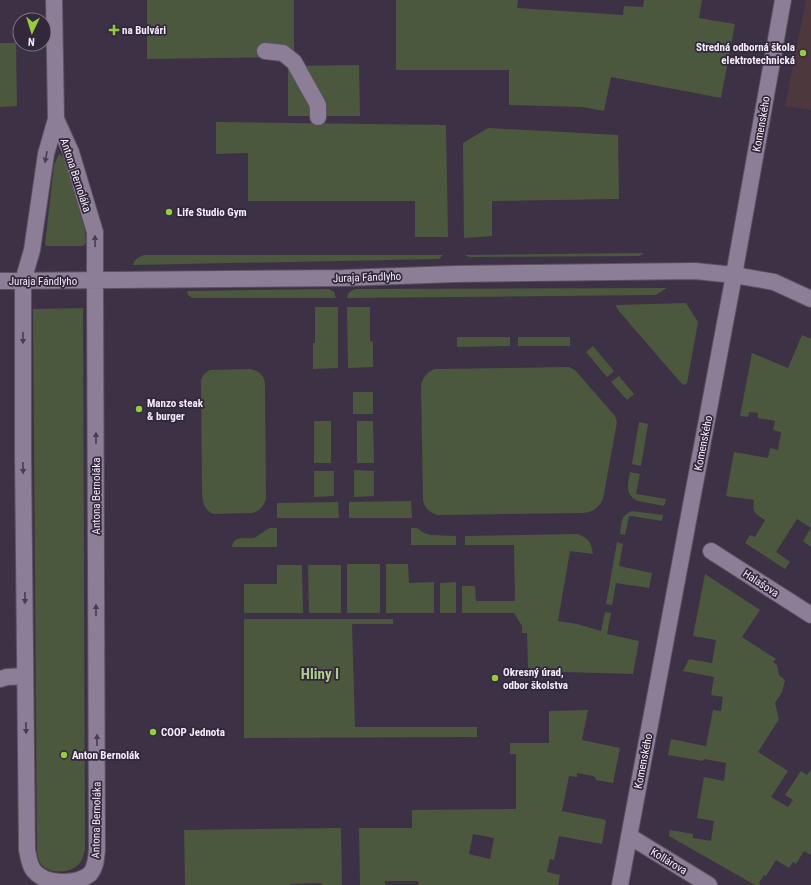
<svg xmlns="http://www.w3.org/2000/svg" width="811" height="885" font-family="'Roboto Condensed',sans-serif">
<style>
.education{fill:#4c383d}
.grass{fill:#4b583e;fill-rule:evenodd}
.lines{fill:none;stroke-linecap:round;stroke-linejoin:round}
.street-casing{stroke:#5a5061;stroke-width:18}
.street{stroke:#8b7e96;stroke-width:16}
.oneway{fill:#483d52}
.poi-dot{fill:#95cc3b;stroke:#32273b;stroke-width:1.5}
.labels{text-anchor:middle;stroke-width:3.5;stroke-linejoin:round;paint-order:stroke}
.poi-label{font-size:11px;font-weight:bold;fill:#f3ecf9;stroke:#32273b;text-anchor:start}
.street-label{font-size:11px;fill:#f3ecf9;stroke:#32273b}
.district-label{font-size:15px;font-weight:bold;fill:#aece88;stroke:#32273b}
</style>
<rect width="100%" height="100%" fill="#3d3146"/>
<path class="education" d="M806 0H811V110L785 106Z"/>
<path class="grass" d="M147 0H294V57L147 59Z
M396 0H518L517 8 623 15 624 6 643 7 644 0H702L699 18 735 24 721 98 611 77 604 111 582 107 509 105V70H396Z
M0 43H16L17 106 0 107Z
M359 65 360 116H288V66Z
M216 122 446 125 448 237H415V201H248V153L216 154Z
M488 128 618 135 619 199 492 201V236L464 238 463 143Z
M59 154 63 157 65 161 85 230 86 243 83 246H46L45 244 54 165Z
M644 253 639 256 469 257 465 255Z
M144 255H443L439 259 133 265C134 259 139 257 144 255Z
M667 288 656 295 347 298C348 292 350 291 356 289Z
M329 289 334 292 336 298H192L188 295 187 291Z
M686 303 698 322 687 383 685 385 681 383 618 310 616 306 617 305Z
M315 307H338V368L313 369V343H315Z
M347 307H370V341L373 342V367L348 368Z
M83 308 85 850C83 855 83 860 79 864 70 874 49 874 41 864 38 860 38 856 37 852L33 309Z
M802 335 811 339V528L797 519 776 552 790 562 785 569 745 543 750 535 755 537 765 520C755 513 752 514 754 500L726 496 734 452 768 458 770 448 778 450 781 432 773 430 775 421 758 418V413L749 412 748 417 740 416 752 353 788 368Z
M457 337H510V346L457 347Z
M518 337H570V346H518Z
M593 346 614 371 607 377 586 352Z
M569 367 575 370 615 416 617 422 603 499C599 508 593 512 583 513L438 515C430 513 425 509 423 500L421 385C423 377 427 372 435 369Z
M250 369C259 371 264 375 265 384L266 499C264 506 260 511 252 513L214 514C204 511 203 502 202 493L201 380C202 375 205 373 210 370Z
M619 376 634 394 627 400 611 382Z
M353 392H373V414H353Z
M314 421H331V463H314Z
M357 421H373L374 463H357Z
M639 422 648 424 641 466 632 464Z
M354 470 374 471V496L354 497Z
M314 471H334V496L314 497Z
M630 472 640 474 636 494 666 499 664 506 638 501C624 494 628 485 630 472Z
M411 501 412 518H349V502Z
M338 502 339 518H277V503Z
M632 511 663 515 662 521 632 516H629L625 535 620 534C622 522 620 516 632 511Z
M270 528H277V547H232C234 533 247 541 256 537 261 534 265 530 270 528Z
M411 528H417L424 533 431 535 456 536V545H411Z
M811 528V547L803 541Z
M577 534C589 538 591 542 593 554L570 551 558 621 577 624 601 631 605 612 611 613 607 634 639 641 633 674 531 671 529 669 528 666 527 633H522V626L514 613H462V586H475L476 601H515L514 545H465V536Z
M617 542 623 544 619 566 652 573 649 588 616 583 612 605 606 604Z
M347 564H380V613H347Z
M386 564H408L409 583 434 582V613H386Z
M277 565H302L303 613H244V584H277Z
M308 565H341V613H309Z
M705 574 760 610 742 637 776 659 773 662 777 665 779 675 785 680 782 692 775 703 779 719 758 752 788 771 771 797 788 807 793 800 785 795 801 771 807 775 811 769V855L804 851 796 864 793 862 789 868 776 860 766 876 764 875 759 883 760 884V885H755L669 836 670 830 693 834V838L711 841 714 821 697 818 704 777 724 781 726 763 704 759 703 761 668 755 671 739 706 746 713 710 721 711 723 697 711 695 714 677 683 671 689 659 712 663 716 640 693 636Z
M456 582V613H440V583Z
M244 619H393V624H352L355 727H477V737L244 738Z
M588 710 582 740 620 748 613 783 596 780 595 777 593 776 577 773V777L569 776 562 811 606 820 602 844 559 836 554 860 550 859 547 872 560 875 558 885H419L418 881H385V885H360L359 828H412V810L516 809V754H510V743H549V711ZM473 834 494 838 490 859 469 854Z
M341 828 342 885H322L321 883 290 884V885H185L184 830Z"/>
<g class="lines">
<g class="street-casing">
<path id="street" d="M54 0 56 119 46 154 32 250 23 281V455L27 850C29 858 29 865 34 871 46 885 76 885 90 874 96 867 96 859 97 850L95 280V232L71 152 56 119
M265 51 283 53 294 62 318 105V117
M0 281 343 278 455 274 695 271 734 275 774 282 811 299
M711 551 811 615
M0 679 7 677 25 676
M629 836 709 885
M620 885 734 275 783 0"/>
</g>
<use href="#street" class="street"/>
</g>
<defs><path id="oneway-solid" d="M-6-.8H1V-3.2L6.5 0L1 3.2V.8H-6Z"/></defs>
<g class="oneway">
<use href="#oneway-solid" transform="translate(46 157) rotate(101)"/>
<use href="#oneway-solid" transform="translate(95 241) rotate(-91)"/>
<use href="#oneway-solid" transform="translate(23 338) rotate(90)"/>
<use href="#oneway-solid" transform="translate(96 438) rotate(-90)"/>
<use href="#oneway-solid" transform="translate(23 468) rotate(89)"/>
<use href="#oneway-solid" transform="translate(25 598) rotate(90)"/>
<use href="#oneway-solid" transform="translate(96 610) rotate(-90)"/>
<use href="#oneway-solid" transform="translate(26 728) rotate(89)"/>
<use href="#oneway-solid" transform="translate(97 740) rotate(-90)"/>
</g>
<g class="poi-dot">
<path d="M112 24h4v4h4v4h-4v4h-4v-4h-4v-4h4z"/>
<circle cx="803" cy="53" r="4"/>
<circle cx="169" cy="212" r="4"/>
<circle cx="139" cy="409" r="4"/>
<circle cx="495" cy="678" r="4"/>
<circle cx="153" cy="732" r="4"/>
<circle cx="64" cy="755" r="4"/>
</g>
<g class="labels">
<g class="poi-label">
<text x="122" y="34">na Bulvári</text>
<text x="795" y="51" text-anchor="end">Stredná odborná škola<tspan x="795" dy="13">elektrotechnická</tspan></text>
<text x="177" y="216">Life Studio Gym</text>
<text x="147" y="407">Manzo steak<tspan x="147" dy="13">&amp; burger</tspan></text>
<text x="503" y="676">Okresný úrad,<tspan x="503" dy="13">odbor školstva</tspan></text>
<text x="161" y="736">COOP Jednota</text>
<text x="72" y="759">Anton Bernolák</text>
</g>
<g class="street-label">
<text transform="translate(761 124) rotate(-80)" y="4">Komenského</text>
<text transform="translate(76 175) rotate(72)" y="4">Antona Bernoláka</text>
<text transform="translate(367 277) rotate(-2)" y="4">Juraja Fándlyho</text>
<text x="43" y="285">Juraja Fándlyho</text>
<text transform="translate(703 443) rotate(-79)" y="4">Komenského</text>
<text transform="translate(96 496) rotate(-90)" y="4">Antona Bernoláka</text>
<text transform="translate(761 583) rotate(33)" y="4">Halašova</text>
<text transform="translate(643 761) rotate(-79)" y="4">Komenského</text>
<text transform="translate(96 820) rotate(-89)" y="4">Antona Bernoláka</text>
<text transform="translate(669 861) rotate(31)" y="4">Kollárova</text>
</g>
<g class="district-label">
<text x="320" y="679">Hliny I</text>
</g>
</g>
<g transform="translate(32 32) rotate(184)"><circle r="19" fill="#32273b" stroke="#7f7687"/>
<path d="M0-3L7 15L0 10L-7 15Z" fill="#95cc3b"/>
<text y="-6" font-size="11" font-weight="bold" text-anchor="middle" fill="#f3ecf9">N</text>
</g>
</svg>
